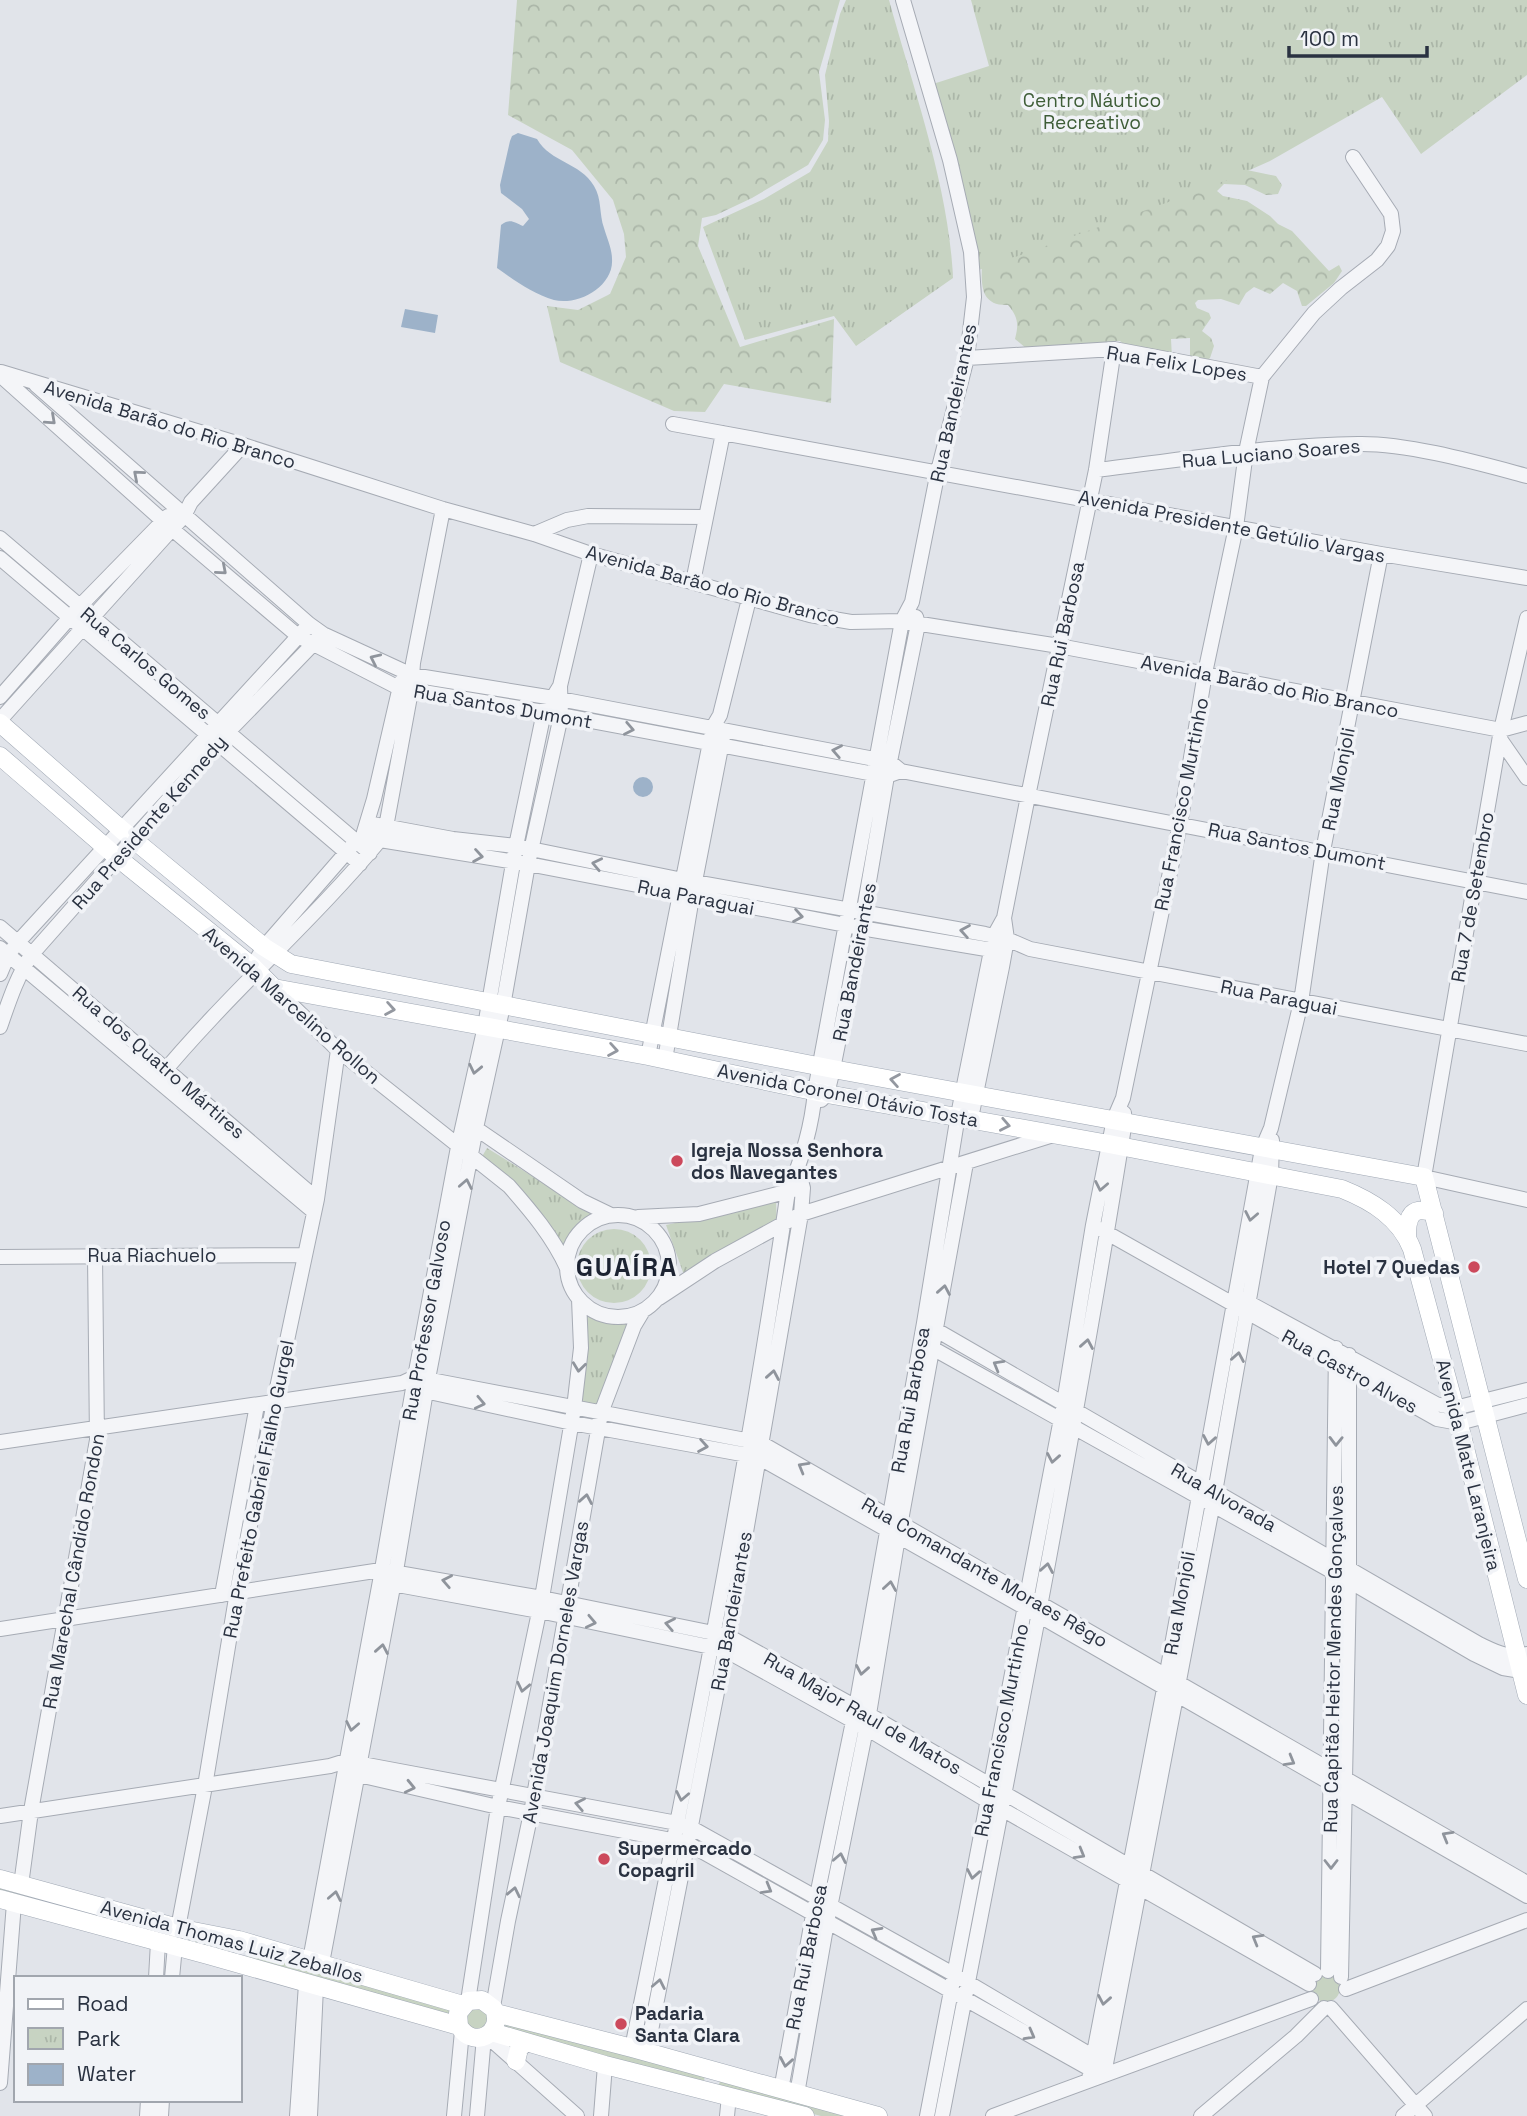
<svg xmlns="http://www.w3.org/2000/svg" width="1527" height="2116" font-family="'Space Grotesk',sans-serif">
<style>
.green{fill:#c7d3c2}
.forest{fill:url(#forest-crowns)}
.park{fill:url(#park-tufts)}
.water{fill:#9db2c9}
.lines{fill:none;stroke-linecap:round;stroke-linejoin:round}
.minor-casing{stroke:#a6abb4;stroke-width:16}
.major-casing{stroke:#a1a9b5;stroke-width:19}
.minor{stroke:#f4f5f8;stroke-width:14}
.major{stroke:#fff;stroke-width:18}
.oneway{stroke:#8f949c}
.oneway2{stroke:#9498a0}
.poi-dot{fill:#cc495c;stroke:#f1f3f7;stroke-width:2.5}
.labels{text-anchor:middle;stroke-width:7;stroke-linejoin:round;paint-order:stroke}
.park-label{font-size:19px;fill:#3e5d37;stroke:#f1f3f7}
.street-label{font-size:19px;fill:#2a3241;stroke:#f1f3f7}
.poi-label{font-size:19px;font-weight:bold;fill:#2a3241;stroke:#f1f3f7;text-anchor:start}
.district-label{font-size:26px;font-weight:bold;letter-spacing:2px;fill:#1c2332;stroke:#f1f3f7}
</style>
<defs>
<pattern id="forest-crowns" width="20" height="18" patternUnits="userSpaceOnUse" patternTransform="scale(1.75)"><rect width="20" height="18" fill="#c7d3c2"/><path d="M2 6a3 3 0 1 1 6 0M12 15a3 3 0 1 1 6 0" fill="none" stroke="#abb6a8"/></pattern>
<pattern id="park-tufts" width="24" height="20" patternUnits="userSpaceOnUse" patternTransform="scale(1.75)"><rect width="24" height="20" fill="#c7d3c2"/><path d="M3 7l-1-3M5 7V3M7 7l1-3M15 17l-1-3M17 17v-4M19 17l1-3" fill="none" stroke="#abb6a8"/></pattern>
</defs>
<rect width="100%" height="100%" fill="#e1e4ea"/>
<path class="green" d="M0 1886 229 1946V1952L0 1895Z
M247 1953 457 2009 454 2017 244 1961Z
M1312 1988a14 14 0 1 1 28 0a14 14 0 1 1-28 0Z
M485 2006 490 2024 473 2033 462 2013 464 2009Z
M506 2022 705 2075 704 2081 503 2031Z
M720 2080 857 2116H821L718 2089Z"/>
<path class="forest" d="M517 0H840L819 72 825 120 823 140 808 165 752 198 716 215 702 218 698 246 740 347 834 319 831 403 724 384 705 412 674 411 560 362 547 306 578 310 610 294 626 257 624 234 613 200 572 150 508 115Z
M1242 169 1276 176 1282 185 1278 194 1266 195 1245 185 1224 184 1217 191 1223 196 1247 201 1270 216 1278 224 1292 231 1329 271 1339 265 1342 271 1334 283 1306 306H1302L1297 291 1283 283 1270 294 1254 287 1246 293 1239 305 1221 299 1198 300 1195 303 1197 308 1209 313 1211 318 1202 331 1211 338 1214 346 1210 358 1207 361 1190 357V338L1171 339 1172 358 1128 348 1120 341H1115L1108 346 1027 349 1015 339C1019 324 1018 317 1008 305 981 306 981 286 982 265Z"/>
<path class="park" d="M846 0H889C913 88 949 187 953 278L856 346 834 316 745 340 703 227 764 199 810 172 828 141 829 121 825 75 840 14Z
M971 0H1527V75L1421 154 1382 97 1270 161 1216 185 976 271 933 84 989 66Z
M487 1148 596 1216 578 1232 566 1252 480 1160Z
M776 1201 777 1225 684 1275 666 1225Z
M577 1266a37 37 0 1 1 74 0a37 37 0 1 1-74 0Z
M587 1314 628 1321 600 1407 582 1404Z"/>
<path class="water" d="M518 133 537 139C551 163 580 162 594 186 602 199 599 214 604 228 607 238 612 249 612 259 614 287 577 306 554 300 533 294 514 280 497 268L501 225C510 218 514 222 523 226L529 219 522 209 501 193 500 185 510 141 512 136Z
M405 309 438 315 435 333 401 327Z
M633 787a10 10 0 1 1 20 0a10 10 0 1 1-20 0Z"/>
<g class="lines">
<g class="minor-casing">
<path id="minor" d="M967 358 1114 349 1262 377
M1 372 243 445 443 509 534 534 591 554 810 615 851 622 902 621 1059 646 1501 730 1527 723
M0 375 172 529 298 636 399 688 544 712 874 774 887 776 901 771 1527 892
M36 385 309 624 323 634 412 675 560 699 890 762 901 771
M673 424 1381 554 1527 578
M1096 470C1182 460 1272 445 1358 444 1408 443 1478 463 1527 476
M534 534 567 520 588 516 705 517
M0 538 370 853
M0 558 360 864
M693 582 723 433
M1527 618 1501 730 1424 1177 1527 1200
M0 697 79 607 168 516
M0 720 172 529 184 516 191 502 243 445
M1500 739 1527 778
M367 823 453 839 516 846 683 880 985 934 1007 939 1030 949 1527 1044
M364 832 374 799 401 682
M363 835 380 840 528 864 861 928 998 951
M0 927 317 1199
M0 948 314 1212
M249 972 264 947 351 847
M0 974 8 955 18 942 304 630
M274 988 338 1050 509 1186C531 1211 553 1237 567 1268
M0 1027C9 1001 17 976 32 954L228 732 318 639
M648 1056 713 727 720 715 749 599
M665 1060 692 897 723 737
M157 1080C227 995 310 924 380 840L386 827 411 691 413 663 443 509
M821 1100 827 1094 833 1069 861 928 887 776 918 624 916 617
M971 1118 1002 967 1007 939 1004 918 1028 796 1096 470 1114 349
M471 1125 582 1201 611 1215
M567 1266a51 51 0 1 1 102 0a51 51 0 1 1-102 0Z
M638 1217 699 1214 793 1190
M1100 1229 1437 1419 1459 1423 1527 1405
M0 1257 304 1255
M659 1298 715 1261 801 1214 1053 1135
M1242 1299 1436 1404 1455 1408 1527 1390
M931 1327 1479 1644C1496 1652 1508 1659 1527 1654
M925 1344 1349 1581 1474 1654 1503 1668 1521 1671 1527 1669
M420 1390 572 1423 758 1457 1038 1615 1527 1896
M0 1442 402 1383 415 1377 761 1443 1527 1883
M387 1583 539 1611 725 1650 866 1728 986 1800 1309 1984
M222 1595 257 1405
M0 1629 381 1570 542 1598 728 1636 856 1707 1315 1974
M350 1773 498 1807 687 1843 1090 2069 1099 2070
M0 1816 330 1766 346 1761 677 1823 690 1827 955 1975 1094 2057 1106 2061
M21 1885 31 1811 97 1440 95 1255
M178 1928 205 1786 237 1592 274 1402 317 1199 338 1050
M310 1960 380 1581 415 1377 458 1147 485 1026 516 846 544 712 560 686
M322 1963 396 1571 428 1379 476 1128 503 1006 528 864 561 716 560 686 591 554
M1328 1971 1336 1348
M1341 1977 1349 1581V1355
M156 1978 158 1942
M172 1978 175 1946
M1346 1989 1527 1920
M468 2001 498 1807 542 1598 574 1408 581 1348 579 1299
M493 2007 508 1921 531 1813 601 1413 634 1326 643 1311
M1331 2008 1425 2116
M487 2036 577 2116
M632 2048C690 1763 746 1478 788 1191 802 1160 812 1125 815 1091L902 621 912 602 938 471 967 358 974 297 971 252 950 160 903 0
M647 2051 728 1636 801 1214 803 1188 798 1170
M1104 2074 1215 1492 1271 1175 1272 1140
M1089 2079 1164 1689 1262 1149 1271 1128 1301 1002 1323 851 1381 554
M0 2083 14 1903
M781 2090 813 1915 856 1707 924 1323 958 1115 994 936 1004 918
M797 2094 827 1922 869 1714 898 1537 966 1163
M147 2116 148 2100
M161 2116 162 2100
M297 2116 306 1984
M310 2116 316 1987
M454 2116 462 2031
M477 2116 484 2037
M601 2116 605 2065
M727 2116 729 2096
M927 2116 1064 1403 1093 1225 1114 1119 1123 1098 1180 824 1205 673 1236 527 1246 452 1262 377 1314 313 1341 288 1377 260 1388 246 1393 231 1391 214 1353 157
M942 2116C1006 1785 1072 1454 1125 1121L1124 1113
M993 2116 1311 1999
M1201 2116 1296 2036 1324 2008
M1403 2116 1527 2009"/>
</g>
<g class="major-casing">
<path id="major" d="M0 723 122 830 264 947 291 964 833 1069 1424 1177 1527 1579
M0 756 118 858 252 966 274 988 648 1056 827 1094 1109 1144 1342 1189C1372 1201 1400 1218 1412 1249L1455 1408 1527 1695
M1407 1236C1407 1216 1412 1205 1434 1213
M0 1879 178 1928 239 1940 463 2005
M0 1899 208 1955 459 2026C473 2050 504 2034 494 2009L482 2000 468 2001 458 2013 459 2026
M496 2013 632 2048 878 2116
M492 2032 605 2065 805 2116
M516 2061 519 2049 525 2042"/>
</g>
<use href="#minor" class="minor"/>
<use href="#major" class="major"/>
</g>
<defs><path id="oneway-chevron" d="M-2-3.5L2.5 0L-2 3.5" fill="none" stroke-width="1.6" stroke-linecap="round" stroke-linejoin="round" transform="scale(1.75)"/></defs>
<g class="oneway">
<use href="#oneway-chevron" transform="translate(51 420) rotate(42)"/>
<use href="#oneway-chevron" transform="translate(138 475) rotate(-139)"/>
<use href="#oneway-chevron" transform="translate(222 570) rotate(41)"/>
<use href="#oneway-chevron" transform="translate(375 659) rotate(-155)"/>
<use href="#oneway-chevron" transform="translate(629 729) rotate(11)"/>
<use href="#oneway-chevron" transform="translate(837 751) rotate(-169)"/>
<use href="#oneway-chevron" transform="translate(478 856) rotate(9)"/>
<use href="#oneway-chevron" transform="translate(597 864) rotate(-168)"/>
<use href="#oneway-chevron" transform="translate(798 916) rotate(10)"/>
<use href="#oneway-chevron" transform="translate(965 931) rotate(-170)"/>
<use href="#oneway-chevron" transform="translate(475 1069) rotate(102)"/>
<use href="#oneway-chevron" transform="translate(466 1184) rotate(-79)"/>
<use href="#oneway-chevron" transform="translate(1101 1186) rotate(101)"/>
<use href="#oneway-chevron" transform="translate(1251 1216) rotate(101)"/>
<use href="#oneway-chevron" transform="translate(944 1290) rotate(-80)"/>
<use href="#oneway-chevron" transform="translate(1087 1344) rotate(-80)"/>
<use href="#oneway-chevron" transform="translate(1238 1357) rotate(-80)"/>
<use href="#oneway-chevron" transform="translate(998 1365) rotate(-150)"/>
<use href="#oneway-chevron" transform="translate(579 1367) rotate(97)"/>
<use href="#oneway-chevron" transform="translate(773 1375) rotate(-80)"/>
<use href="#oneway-chevron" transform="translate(480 1403) rotate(12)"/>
<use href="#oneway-chevron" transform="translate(1209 1440) rotate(100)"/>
<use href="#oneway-chevron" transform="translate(1336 1441) rotate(91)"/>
<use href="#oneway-chevron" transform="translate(703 1446) rotate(10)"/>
<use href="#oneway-chevron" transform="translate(1053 1458) rotate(100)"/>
<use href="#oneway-chevron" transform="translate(803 1467) rotate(-150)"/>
<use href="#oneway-chevron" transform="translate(586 1499) rotate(-80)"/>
<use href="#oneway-chevron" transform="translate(1047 1568) rotate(-80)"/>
<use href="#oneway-chevron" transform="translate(447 1581) rotate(-169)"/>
<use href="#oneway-chevron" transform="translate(890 1586) rotate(-81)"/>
<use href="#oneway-chevron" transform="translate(591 1622) rotate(12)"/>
<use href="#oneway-chevron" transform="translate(670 1624) rotate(-169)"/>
<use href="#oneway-chevron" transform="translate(382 1649) rotate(-80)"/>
<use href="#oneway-chevron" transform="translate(862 1670) rotate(100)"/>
<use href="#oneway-chevron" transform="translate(523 1687) rotate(102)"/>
<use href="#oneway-chevron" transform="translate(352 1726) rotate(101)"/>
<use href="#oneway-chevron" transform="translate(1290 1761) rotate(30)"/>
<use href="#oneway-chevron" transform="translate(410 1787) rotate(13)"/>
<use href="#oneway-chevron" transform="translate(682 1796) rotate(101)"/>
<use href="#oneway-chevron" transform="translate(580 1804) rotate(-169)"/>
<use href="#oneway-chevron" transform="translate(1447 1836) rotate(-150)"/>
<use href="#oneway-chevron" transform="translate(1080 1854) rotate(30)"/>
<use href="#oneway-chevron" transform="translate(840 1858) rotate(-79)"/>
<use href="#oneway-chevron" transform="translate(1331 1864) rotate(90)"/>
<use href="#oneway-chevron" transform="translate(973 1874) rotate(100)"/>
<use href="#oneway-chevron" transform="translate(767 1889) rotate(30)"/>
<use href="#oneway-chevron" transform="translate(514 1892) rotate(-78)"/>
<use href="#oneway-chevron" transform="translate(335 1896) rotate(-79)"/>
<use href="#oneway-chevron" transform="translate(876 1932) rotate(-151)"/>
<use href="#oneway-chevron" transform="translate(1257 1939) rotate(-150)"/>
<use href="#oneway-chevron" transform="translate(659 1984) rotate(-79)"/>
<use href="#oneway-chevron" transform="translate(1104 2000) rotate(100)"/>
<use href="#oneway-chevron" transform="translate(1030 2035) rotate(29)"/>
<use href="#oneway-chevron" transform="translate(786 2062) rotate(100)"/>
</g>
<g class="oneway2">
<use href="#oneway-chevron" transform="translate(390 1009) rotate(10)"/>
<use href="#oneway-chevron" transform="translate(613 1050) rotate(10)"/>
<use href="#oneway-chevron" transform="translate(895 1080) rotate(-170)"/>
<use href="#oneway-chevron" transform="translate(1005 1125) rotate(11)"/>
</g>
<g class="poi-dot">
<circle cx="677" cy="1161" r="7"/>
<circle cx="1474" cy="1267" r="7"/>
<circle cx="604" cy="1859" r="7"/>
<circle cx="621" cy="2024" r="7"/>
</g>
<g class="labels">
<g class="park-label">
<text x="1092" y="107">Centro Náutico<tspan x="1092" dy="22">Recreativo</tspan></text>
</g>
<g class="street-label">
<text transform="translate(1177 363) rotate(9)" y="7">Rua Felix Lopes</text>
<text transform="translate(953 403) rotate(-78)" y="7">Rua Bandeirantes</text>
<text transform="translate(170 424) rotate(17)" y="7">Avenida Barão do Rio Branco</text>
<text transform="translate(1271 453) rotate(-5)" y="7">Rua Luciano Soares</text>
<text transform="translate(1232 526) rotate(11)" y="7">Avenida Presidente Getúlio Vargas</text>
<text transform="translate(713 585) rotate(15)" y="7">Avenida Barão do Rio Branco</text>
<text transform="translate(1062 634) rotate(-78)" y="7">Rua Rui Barbosa</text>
<text transform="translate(146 663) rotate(40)" y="7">Rua Carlos Gomes</text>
<text transform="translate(1270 686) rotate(11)" y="7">Avenida Barão do Rio Branco</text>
<text transform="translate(503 706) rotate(10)" y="7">Rua Santos Dumont</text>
<text transform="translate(1338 779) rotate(-79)" y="7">Rua Monjoli</text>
<text transform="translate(1181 804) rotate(-79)" y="7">Rua Francisco Murtinho</text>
<text transform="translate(149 822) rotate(-49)" y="7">Rua Presidente Kennedy</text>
<text transform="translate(1297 846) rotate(11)" y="7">Rua Santos Dumont</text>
<text transform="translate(696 897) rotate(11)" y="7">Rua Paraguai</text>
<text transform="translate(1472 897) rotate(-80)" y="7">Rua 7 de Setembro</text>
<text transform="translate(854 962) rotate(-79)" y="7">Rua Bandeirantes</text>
<text transform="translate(1279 997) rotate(11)" y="7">Rua Paraguai</text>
<text transform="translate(292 1005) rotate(41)" y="7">Avenida Marcelino Rollon</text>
<text transform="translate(159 1062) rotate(41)" y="7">Rua dos Quatro Mártires</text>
<text transform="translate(848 1095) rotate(11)" y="7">Avenida Coronel Otávio Tosta</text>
<text x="152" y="1262">Rua Riachuelo</text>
<text transform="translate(426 1320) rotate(-80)" y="7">Rua Professor Galvoso</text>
<text transform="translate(1350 1371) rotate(29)" y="7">Rua Castro Alves</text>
<text transform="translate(910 1400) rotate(-80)" y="7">Rua Rui Barbosa</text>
<text transform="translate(1469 1465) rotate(76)" y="7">Avenida Mate Laranjeira</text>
<text transform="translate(258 1489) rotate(-79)" y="7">Rua Prefeito Gabriel Fialho Gurgel</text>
<text transform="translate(1224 1497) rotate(30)" y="7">Rua Alvorada</text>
<text transform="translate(73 1571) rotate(-80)" y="7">Rua Marechal Cândido Rondon</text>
<text transform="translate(985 1572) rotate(30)" y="7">Rua Comandante Moraes Rêgo</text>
<text transform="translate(1179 1603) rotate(-80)" y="7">Rua Monjoli</text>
<text transform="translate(731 1611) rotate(-80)" y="7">Rua Bandeirantes</text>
<text transform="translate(1333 1659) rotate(-89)" y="7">Rua Capitão Heitor Mendes Gonçalves</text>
<text transform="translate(555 1672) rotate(-80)" y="7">Avenida Joaquim Dorneles Vargas</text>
<text transform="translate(863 1713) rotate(30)" y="7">Rua Major Raul de Matos</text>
<text transform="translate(1001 1730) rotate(-79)" y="7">Rua Francisco Murtinho</text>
<text transform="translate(232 1941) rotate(15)" y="7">Avenida Thomas Luiz Zeballos</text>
<text transform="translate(806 1957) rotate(-79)" y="7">Rua Rui Barbosa</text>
</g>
<g class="poi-label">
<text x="691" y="1157">Igreja Nossa Senhora<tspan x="691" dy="22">dos Navegantes</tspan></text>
<text x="1460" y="1274" text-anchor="end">Hotel 7 Quedas</text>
<text x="618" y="1855">Supermercado<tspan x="618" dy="22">Copagril</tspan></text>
<text x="635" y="2020">Padaria<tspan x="635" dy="22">Santa Clara</tspan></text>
</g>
<g class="district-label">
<text x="627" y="1276">GUAÍRA</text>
</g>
</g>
<rect x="14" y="1976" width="228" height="126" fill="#f1f3f7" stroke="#a1a6ae" stroke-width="2"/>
<rect x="28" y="1999" width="35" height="10" fill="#ffffff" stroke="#a1a6ae" stroke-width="2"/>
<text x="77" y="2011" font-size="21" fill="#2a3241">Road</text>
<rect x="28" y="2028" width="35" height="21" fill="url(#park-tufts)" stroke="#a1a6ae" stroke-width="2"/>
<text x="77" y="2046" font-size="21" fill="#2a3241">Park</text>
<rect x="28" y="2064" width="35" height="21" fill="#9db2c9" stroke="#a1a6ae" stroke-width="2"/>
<text x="77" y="2081" font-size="21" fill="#2a3241">Water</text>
<path d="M1289 46v10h138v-10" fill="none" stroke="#2a3241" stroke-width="3.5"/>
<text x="1300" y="46" font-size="21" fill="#2a3241" stroke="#f1f3f7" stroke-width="5" paint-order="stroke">100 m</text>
</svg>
